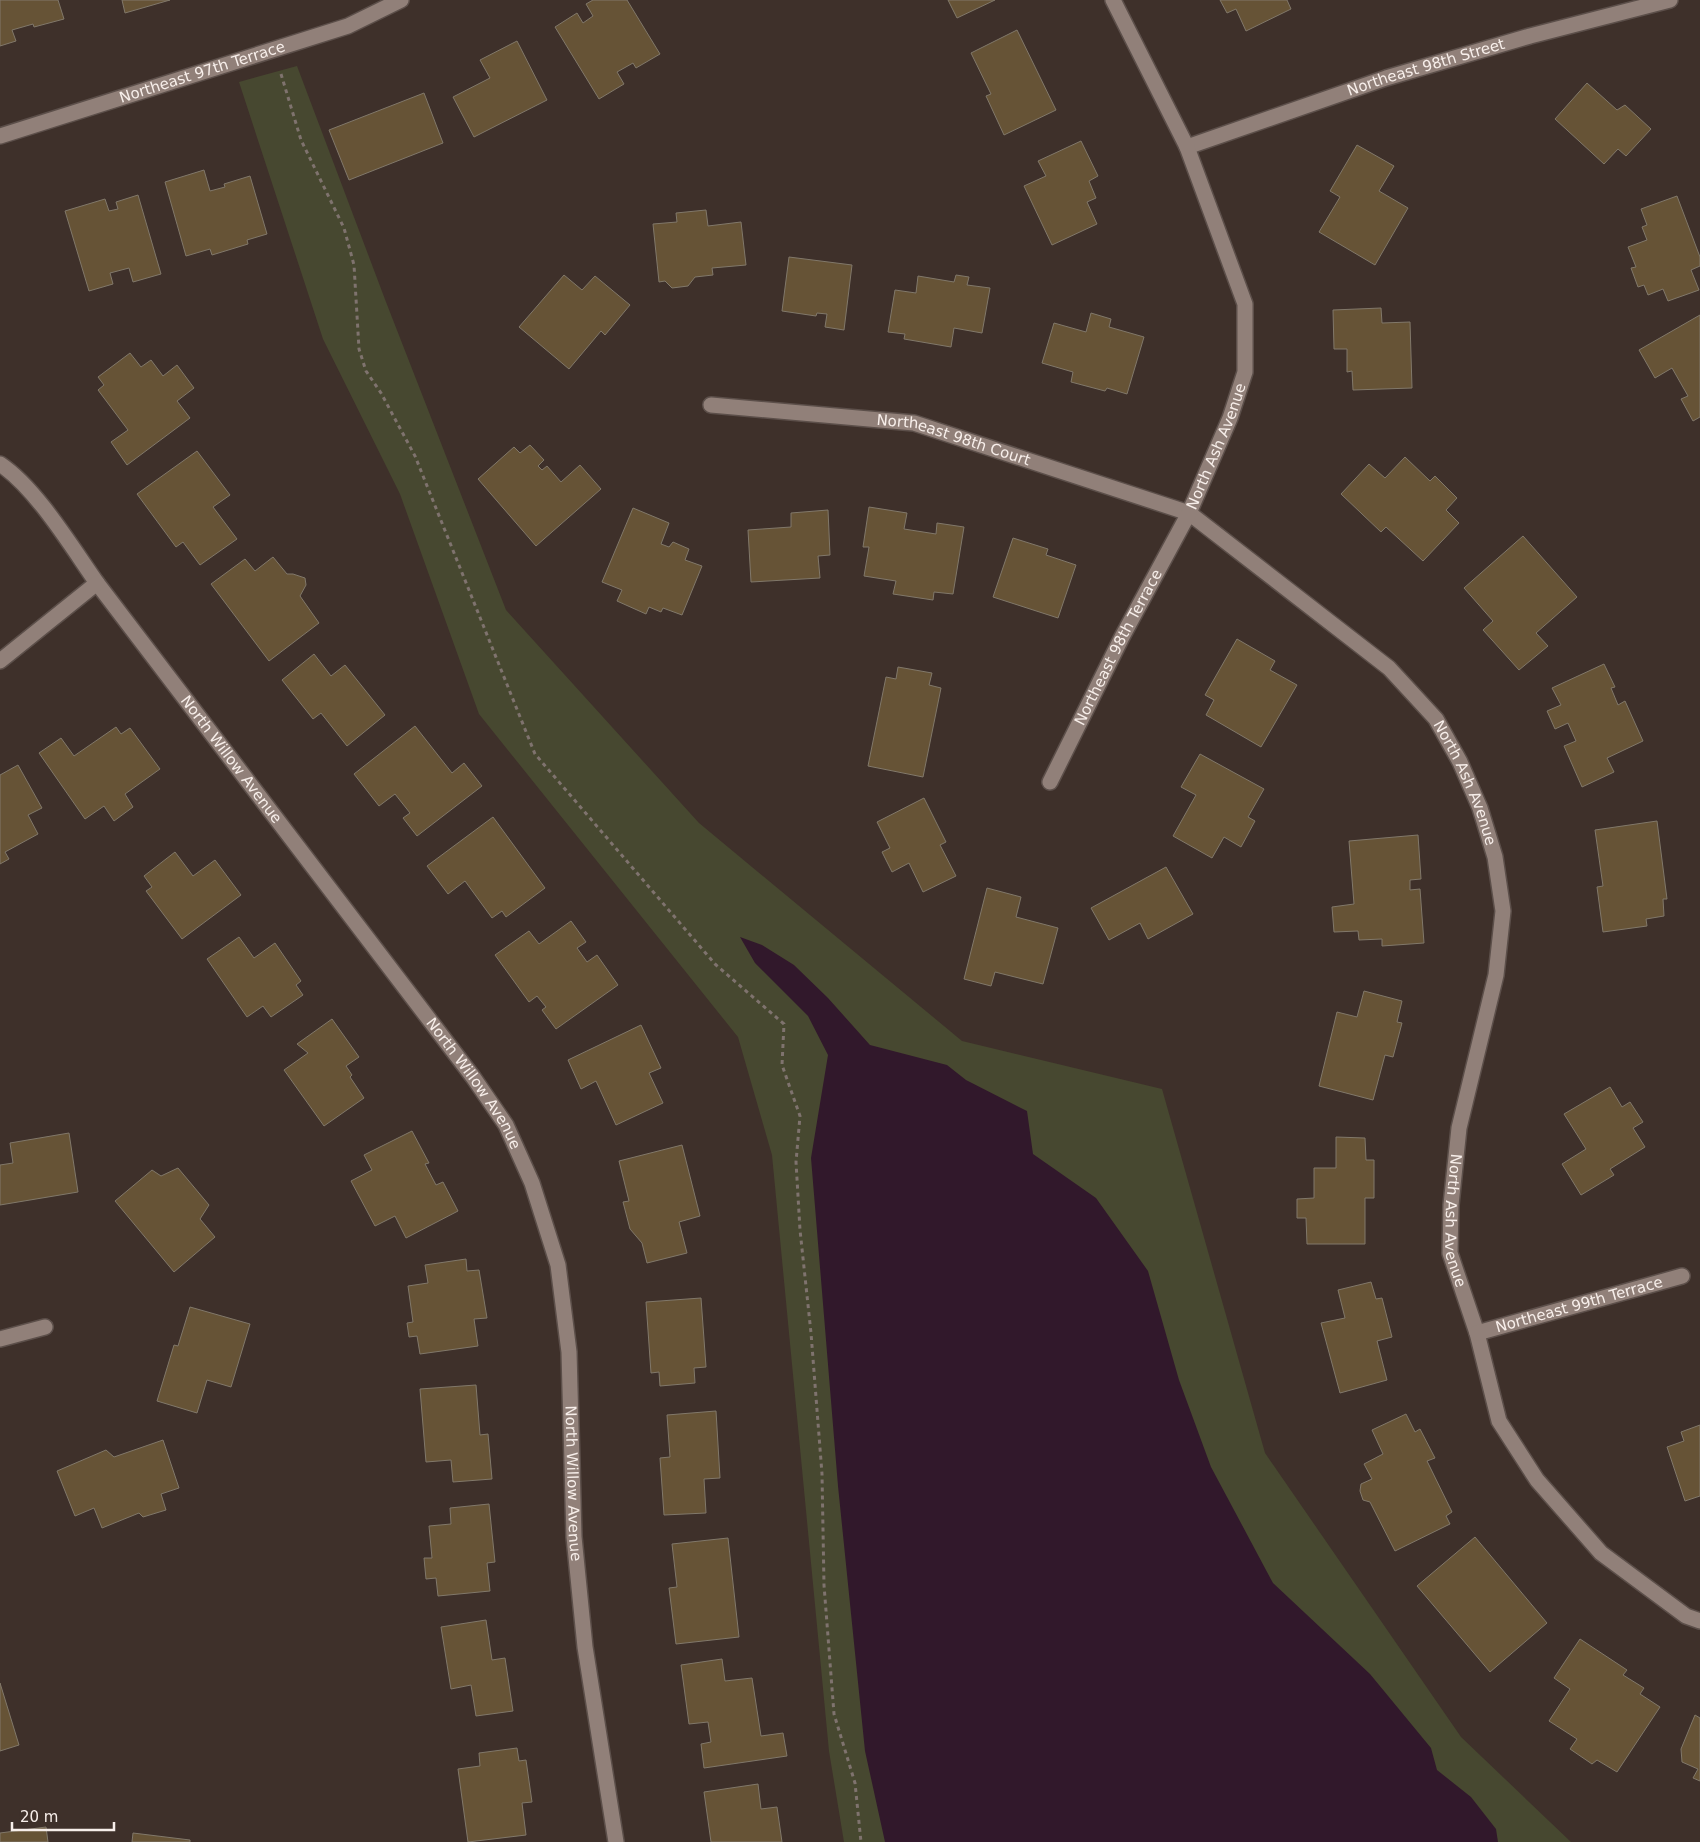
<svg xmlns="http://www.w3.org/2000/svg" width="1700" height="1842" font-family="'DejaVu Sans',sans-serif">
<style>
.green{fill:#474830}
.water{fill:#31182b}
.building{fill:#665336;stroke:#81786a}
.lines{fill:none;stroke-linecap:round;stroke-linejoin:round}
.minor-casing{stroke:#5c4f4a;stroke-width:18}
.path{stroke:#7f736e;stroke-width:3;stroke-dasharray:4 4;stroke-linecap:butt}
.minor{stroke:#918079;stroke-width:15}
.labels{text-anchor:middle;stroke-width:4;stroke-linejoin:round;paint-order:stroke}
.street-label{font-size:15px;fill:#f7eeea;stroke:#3e302a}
</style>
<rect width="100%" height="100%" fill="#3e302a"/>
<path class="green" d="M297 66 386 302 506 610 699 823 962 1041 1162 1089 1265 1453 1461 1737 1571 1842H844L829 1751 772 1155 738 1037 479 714 400 494 323 339 239 82Z"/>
<path class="water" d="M740 937 762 945 794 965 828 998 870 1045 947 1065 966 1080 1027 1111 1033 1154 1096 1198 1148 1271 1179 1380 1211 1467 1273 1583 1370 1674 1431 1748 1437 1770 1471 1797 1496 1829 1498 1842H885L865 1751 838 1486 811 1158 828 1055 808 1016 755 963Z"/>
<path class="building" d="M0 0H58L64 19 34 27 33 24 12 30 16 41 0 46Z
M122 0H170L125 13Z
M593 0H627L660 54 636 68 633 63 617 72 624 84 599 99 555 27 577 13 583 23 593 16 586 4Z
M948 0H995L957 18Z
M1220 0H1287L1291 9 1246 31 1236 9 1227 13Z
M1017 30 1056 110 1004 135 986 96 991 94 971 53Z
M517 41 547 100 474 137 453 97 490 78 480 60Z
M1587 83 1617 110 1625 105 1651 129 1626 156 1618 149 1604 164 1555 119Z
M424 93 443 143 349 180 329 130Z
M1081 141 1098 176 1089 181 1096 198 1087 202 1097 224 1052 245 1024 186 1046 176 1038 161Z
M1357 145 1394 166 1379 191 1408 208 1375 265 1319 232 1340 197 1330 191Z
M204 170 210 191 225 187 224 184 250 176 267 234 247 240 248 244 212 255 210 249 186 256 165 182Z
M138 195 161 274 133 282 129 268 110 273 113 284 89 291 65 211 105 199 109 211 118 209 116 202Z
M1677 196 1700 257V266L1691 270 1699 290 1668 301 1663 289 1648 295 1644 285 1638 287 1631 268 1636 267 1628 247 1647 240 1642 227 1647 225 1641 209Z
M706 210 708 226 741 222 746 265 712 268 713 275 695 277 688 286 672 288 665 281 659 282 653 224 677 222 676 213Z
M789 257 852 265 844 330 825 327 827 314 817 313 816 316 782 311Z
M564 275 582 290 595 276 630 305 605 335 601 331 569 369 519 327Z
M956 275 969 277 967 285 990 288 982 333 954 328 951 347 904 339 905 334 888 332 895 290 916 293 918 276 954 282Z
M1381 308 1382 323 1410 322 1412 388 1353 390 1352 371 1347 372V349H1334L1333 310Z
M1091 313 1111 319 1109 327 1144 337 1127 394 1107 388 1105 391 1071 382 1073 372 1042 363 1054 323 1086 332Z
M1700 315V417L1693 421 1681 399 1688 396 1672 368 1655 378 1639 350Z
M130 353 141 367 151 360 163 376 177 365 194 388 177 401 190 418 127 465 111 442 128 430 98 390 104 385 98 377Z
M530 445 544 460 538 466 542 470 547 466 561 482 580 465 601 489 536 546 478 479 514 447 520 453Z
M197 451 230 495 213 507 237 539 200 565 183 542 176 547 137 494Z
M1405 457 1430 481 1435 476 1457 498 1446 510 1459 523 1423 561 1386 527 1381 532 1341 494 1369 464 1385 478Z
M869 507 907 513 904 529 936 534 937 523 964 527 953 594 934 592 933 600 893 594 896 581 864 576 869 547H863Z
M633 508 669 523 661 544 669 547 673 542 689 549 685 560 702 566 682 615 663 608 661 612 649 607 646 614 617 601 622 590 602 582Z
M828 510 830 555 818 556 820 578 751 582 748 530 791 527V513Z
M1523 536 1577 597 1536 633 1548 646 1519 670 1483 630 1493 621 1464 588Z
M1013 538 1048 549 1046 555 1076 565 1058 618 993 597Z
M273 557 287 574H293L305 578 306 585 300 596 319 623 269 661 211 584 245 559 255 571Z
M1237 639 1275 661 1270 670 1297 685 1261 747 1206 715 1214 700 1205 695Z
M314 654 331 676 345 665 385 715 347 746 321 713 313 719 282 680Z
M1604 664 1615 687 1611 688 1618 705 1625 701 1643 741 1607 758 1614 772 1582 787 1564 746 1576 741 1568 723 1555 729 1547 711 1561 705 1552 688Z
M898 667 932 673 929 685 941 688 923 777 868 766 886 677 896 679Z
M415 726 452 773 464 763 482 786 417 836 403 818 410 813 395 794 379 806 354 774Z
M116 727 121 734 130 728 160 769 125 794 133 807 114 821 104 806 85 819 39 753 61 738 74 756Z
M1200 754 1264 789 1248 817 1255 821 1241 847 1224 837 1212 858 1173 836 1196 795 1181 787Z
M18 765 42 808 28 815 38 834 5 852 9 859 0 864V775Z
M924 798 946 842 940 845 956 876 923 892 909 863 892 872 882 852 890 848 877 822Z
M493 817 545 888 506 917 502 911 492 918 465 881 448 894 427 866Z
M1657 821 1667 899H1663L1664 916 1646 919 1647 926 1603 932 1597 887 1603 886 1595 830Z
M1418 835 1421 879 1410 880V890L1420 889 1424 943 1382 946V939L1359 940 1358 931 1334 932 1332 907 1354 904 1349 841Z
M175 852 193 876 215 860 241 895 182 939 146 891 152 887 144 876Z
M1166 867 1193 914 1148 939 1140 923 1109 940 1091 908Z
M987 888 1021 897 1016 917 1058 928 1043 984 995 972 991 986 964 979Z
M571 921 586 942 577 948 587 962 597 955 618 985 556 1029 542 1010 546 1007 537 996 529 1002 495 955 529 931 539 944Z
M239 937 254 958 275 943 301 981 296 985 303 995 271 1017 263 1006 247 1017 207 959Z
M1364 991 1402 1001 1397 1022 1402 1023 1393 1057 1385 1055 1373 1100 1319 1086 1337 1012 1357 1017Z
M332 1019 359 1057 346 1066 352 1075 350 1077 364 1098 324 1126 284 1070 308 1053 297 1044Z
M641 1025 661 1068 649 1073 663 1103 616 1125 596 1081 581 1089 568 1060Z
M1610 1087 1622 1107 1630 1102 1643 1122 1633 1128 1645 1147 1610 1169 1614 1175 1581 1195 1562 1164 1586 1149 1564 1114Z
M412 1131 429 1163 425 1164 436 1185 443 1182 458 1211 406 1238 395 1216 375 1226 351 1181 372 1170 364 1155Z
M69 1133 78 1192 0 1205V1165L13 1163 10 1143Z
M1336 1137 1365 1138 1366 1160H1374V1198H1365V1244H1307L1306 1218H1297V1199L1314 1198V1168H1336Z
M682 1145 700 1216 679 1222 687 1253 647 1263 642 1243 630 1229 623 1202 629 1201 619 1161Z
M178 1168 209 1205 200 1219 215 1237 174 1272 115 1201 152 1170 161 1176Z
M466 1259 467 1271 479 1270 487 1318 474 1319 478 1346 420 1354 417 1336 409 1337 407 1323 413 1322 408 1286 428 1283 425 1265Z
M1371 1282 1376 1299 1382 1298 1392 1337 1377 1341 1387 1380 1340 1393 1321 1323 1345 1318 1338 1290Z
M701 1298 706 1367 694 1368 695 1383 660 1386 659 1372 651 1373 646 1302Z
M190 1307 250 1324 231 1387 207 1380 197 1413 157 1401 174 1345 178 1346Z
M476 1385 480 1435 488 1434 492 1479 453 1482 451 1460 426 1462 420 1389Z
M716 1411 720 1478 704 1479 706 1513 664 1515 660 1458 670 1457 667 1415Z
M1406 1414 1415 1432 1420 1429 1435 1458 1427 1461 1452 1512 1446 1516 1450 1524 1395 1551 1370 1502 1363 1500 1360 1491 1361 1484 1372 1479 1364 1464 1383 1454 1372 1430Z
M1700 1425V1496L1685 1501 1667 1447 1684 1441 1681 1432Z
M163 1440 179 1488 161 1494 166 1510 143 1517 139 1513 102 1528 94 1508 75 1516 57 1471 106 1450 114 1457Z
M489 1504 495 1562 487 1563 490 1591 438 1596 436 1578 426 1579 424 1558H432L429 1526 451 1524 450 1508Z
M1475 1537 1547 1623 1490 1672 1417 1586Z
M728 1538 739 1637 676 1644 669 1588 677 1587 672 1544Z
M486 1620 492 1660 505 1658 513 1711 476 1716 471 1685 451 1689 441 1627Z
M1580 1639 1627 1670 1623 1675 1644 1688 1640 1694 1660 1707 1617 1772 1597 1760 1592 1764 1570 1749 1577 1739 1549 1721 1570 1689 1554 1678Z
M722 1659 725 1681 752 1678 761 1736 783 1733 787 1756 704 1768 701 1744 711 1742 708 1722 689 1724 681 1665Z
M0 1683 19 1745 0 1751Z
M1695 1715 1700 1718V1781L1693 1778 1698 1769 1682 1762 1681 1749Z
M517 1748 519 1761 526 1760 532 1802 522 1803 526 1835 468 1842 458 1769 480 1766 479 1753Z
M758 1784 761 1809 777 1807 782 1842H711L704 1792Z
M46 1827 48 1842H0V1833Z
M133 1833 190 1840V1842H132Z"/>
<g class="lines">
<g class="minor-casing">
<g id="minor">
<path id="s1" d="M0 136 348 26 401 0"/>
<path id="s2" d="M1187 147 1386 78 1530 36 1670 0"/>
<path id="s3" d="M711 405 914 423 1189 513 1389 668 1436 719 1460 762 1480 808 1495 857 1503 911 1496 975 1459 1128 1451 1205 1450 1253 1477 1333 1499 1421 1537 1480 1601 1553 1686 1616 1700 1621"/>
<path id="s4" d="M0 464C36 488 71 546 97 583L473 1077 506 1125 532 1183 558 1265 569 1352 574 1537 585 1647 616 1842"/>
<path d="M0 661 97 583"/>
<path id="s5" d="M1050 782 1122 637 1189 513 1230 418 1245 372V304L1187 147 1113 0"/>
<path id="s6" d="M1477 1333 1682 1276"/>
<path d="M0 1339 45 1327"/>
</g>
</g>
<path class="path" d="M281 74 301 140 344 228 354 265 359 349 366 371 381 393 415 456 535 754 715 964 784 1024 782 1065 800 1116 796 1162 800 1230 811 1333 822 1474 824 1585 834 1714 855 1783 861 1842"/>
<use href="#minor" class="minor"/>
</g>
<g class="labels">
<g class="street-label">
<text dy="5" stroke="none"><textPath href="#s2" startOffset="252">Northeast 98th Street</textPath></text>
<text dy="5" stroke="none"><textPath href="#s1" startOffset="212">Northeast 97th Terrace</textPath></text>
<text dy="5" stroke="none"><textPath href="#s3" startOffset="246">Northeast 98th Court</textPath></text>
<text dy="5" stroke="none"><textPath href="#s5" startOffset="375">North Ash Avenue</textPath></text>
<text dy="5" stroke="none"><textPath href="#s5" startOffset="151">Northeast 98th Terrace</textPath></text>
<text dy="5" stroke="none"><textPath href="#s4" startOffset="376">North Willow Avenue</textPath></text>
<text dy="5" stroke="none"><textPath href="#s3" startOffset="886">North Ash Avenue</textPath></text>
<text dy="5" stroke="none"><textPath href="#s4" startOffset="781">North Willow Avenue</textPath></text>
<text dy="5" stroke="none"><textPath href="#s3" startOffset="1336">North Ash Avenue</textPath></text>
<text dy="5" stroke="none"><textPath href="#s6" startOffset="106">Northeast 99th Terrace</textPath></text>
<text dy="5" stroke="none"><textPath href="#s4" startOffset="1202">North Willow Avenue</textPath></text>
</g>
</g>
<path d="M12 1822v8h102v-8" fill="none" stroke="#f7eeea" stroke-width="2.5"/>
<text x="20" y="1822" font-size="15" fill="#f7eeea" stroke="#3e302a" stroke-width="4" paint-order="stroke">20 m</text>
</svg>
